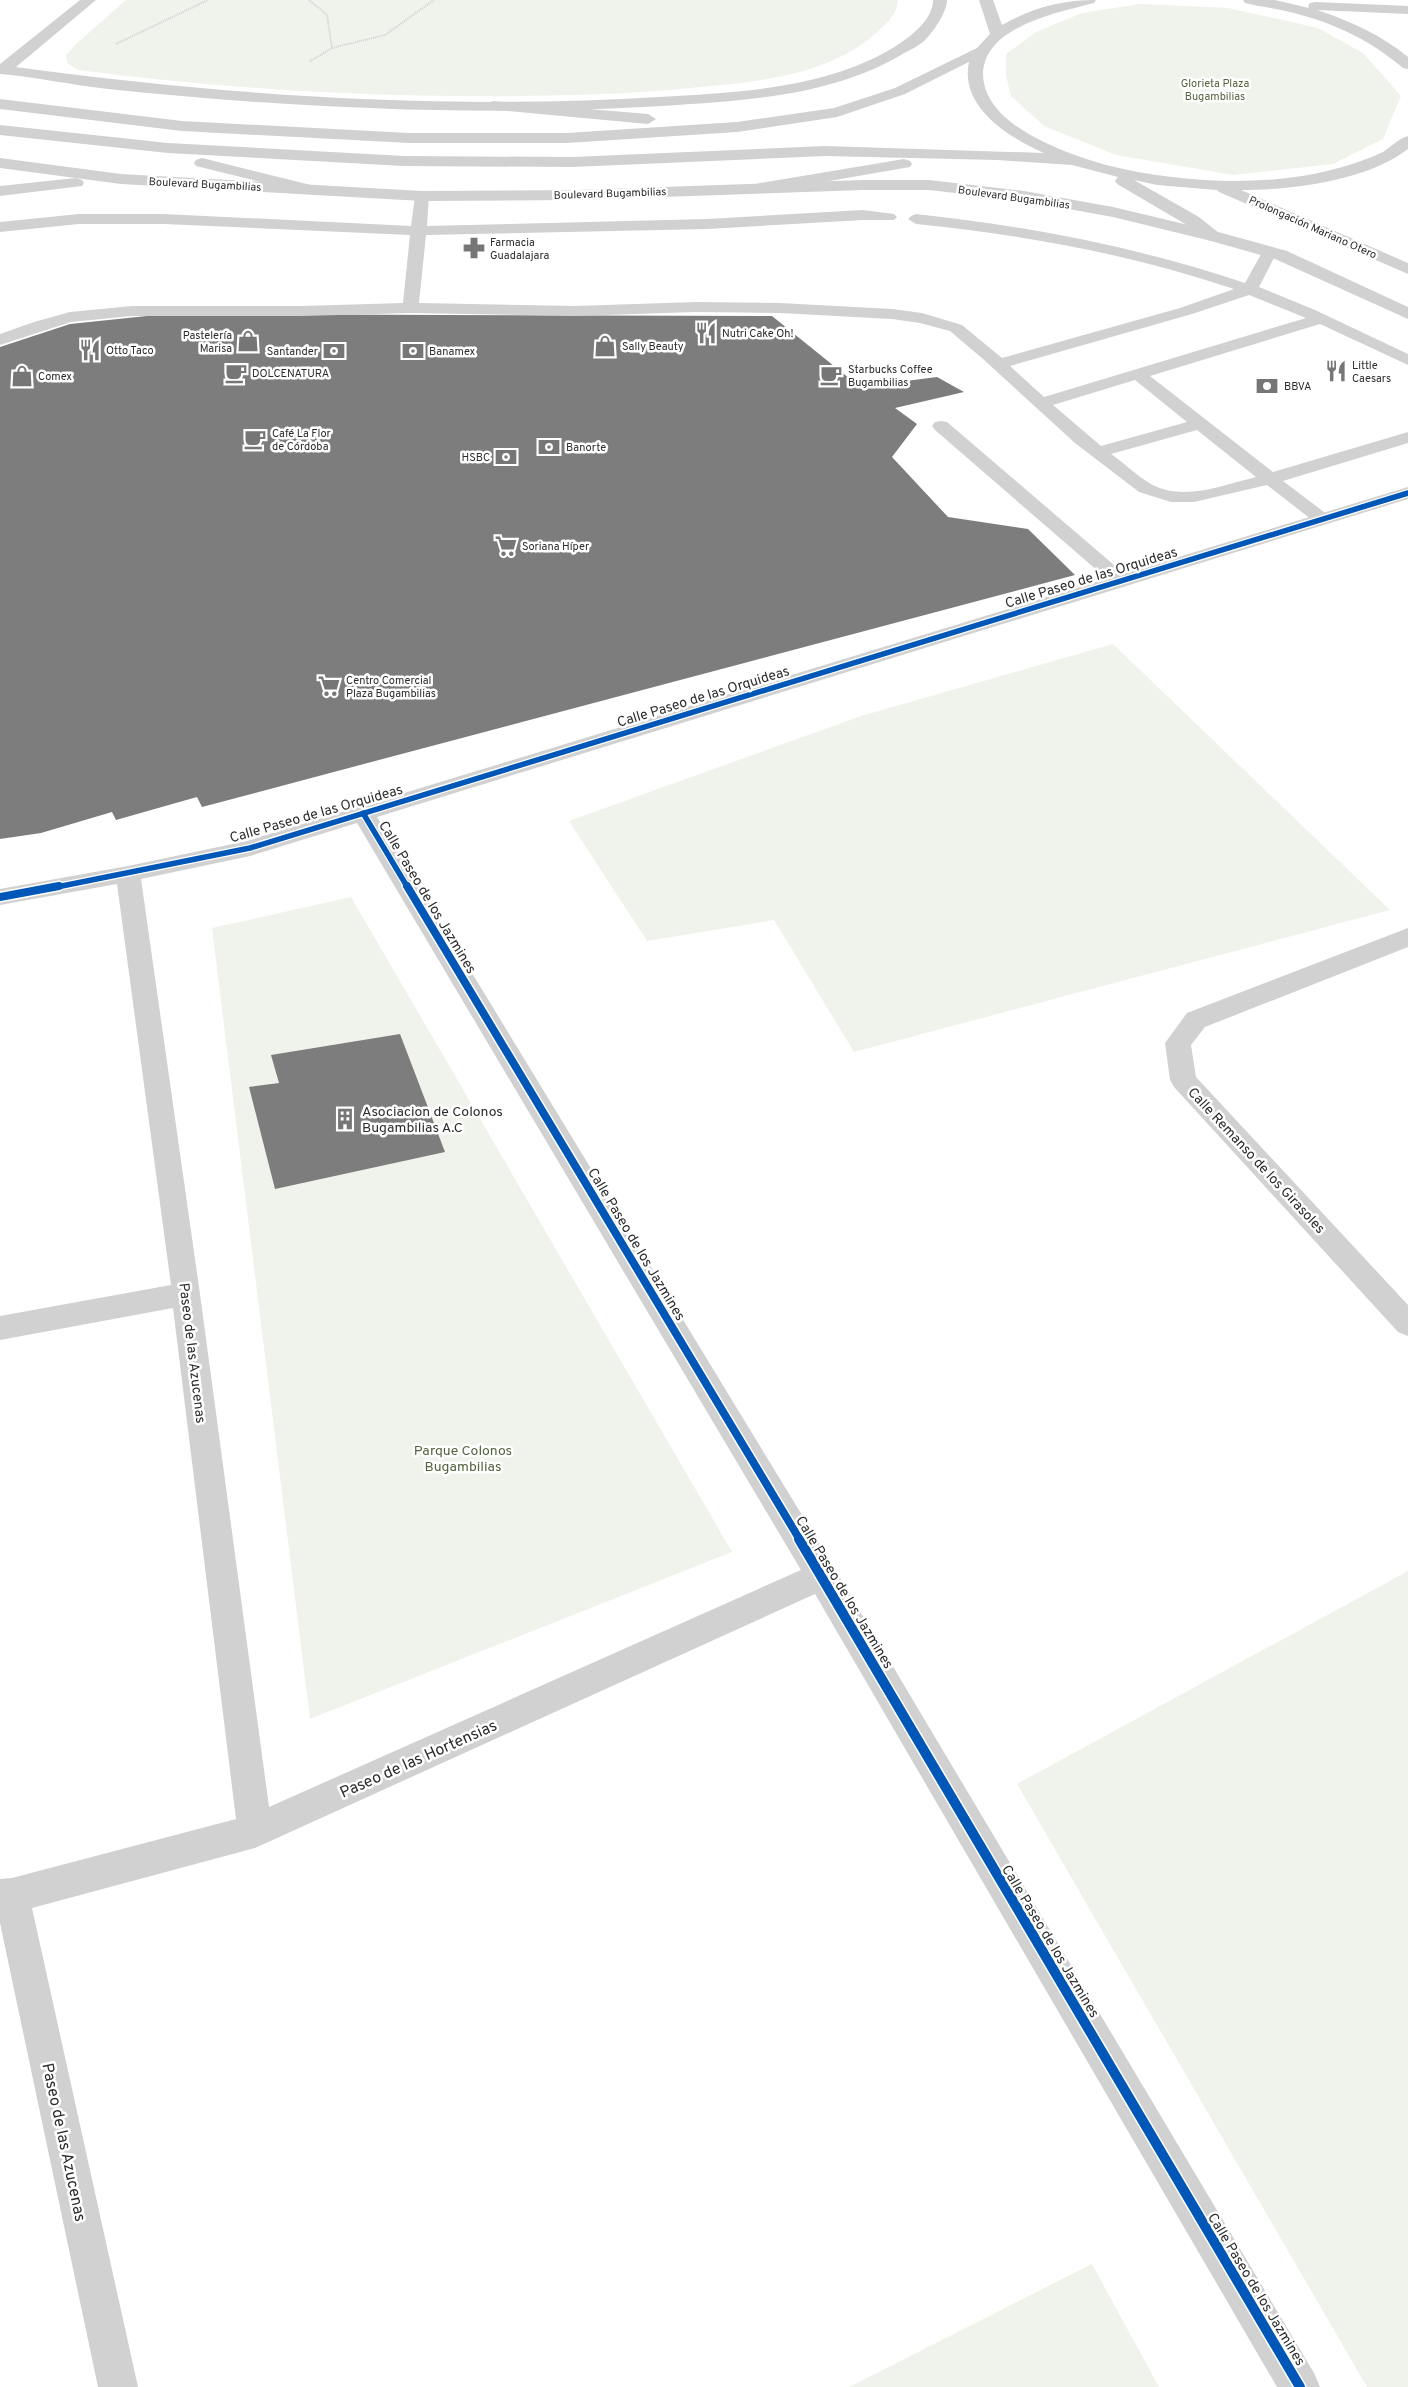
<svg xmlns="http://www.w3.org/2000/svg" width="1408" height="2387" font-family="Overpass,sans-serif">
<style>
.green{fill:#f0f3eb}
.building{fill:#7d7d7d}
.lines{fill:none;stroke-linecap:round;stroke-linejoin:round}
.path{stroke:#d1d1d1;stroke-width:2;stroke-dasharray:1 1;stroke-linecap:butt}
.service{fill:#d1d1d1;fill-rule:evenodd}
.minor{fill:#d1d1d1;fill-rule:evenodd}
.tertiary{fill:#d1d1d1;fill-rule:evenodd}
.cycleway-far2-casing{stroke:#fff;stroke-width:8}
.cycleway-far1-casing{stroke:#fff;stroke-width:11}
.cycleway-casing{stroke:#fff;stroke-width:13}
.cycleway-far2{stroke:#0057b8;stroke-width:5.5}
.cycleway-far1{stroke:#0057b8;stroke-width:8}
.cycleway{stroke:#0057b8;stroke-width:10}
.labels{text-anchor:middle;stroke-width:5;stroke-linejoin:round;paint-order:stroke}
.far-park-label{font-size:11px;fill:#53633d;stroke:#fff}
.far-street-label{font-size:11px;fill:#2c2c2c;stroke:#fff}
.far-poi-label{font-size:11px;fill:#2c2c2c;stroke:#fff;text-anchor:start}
.street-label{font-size:14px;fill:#2c2c2c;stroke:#fff}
.poi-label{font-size:14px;fill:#2c2c2c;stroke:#fff;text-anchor:start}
.park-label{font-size:14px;fill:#53633d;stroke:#fff}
.near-street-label{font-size:16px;fill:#2c2c2c;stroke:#fff}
</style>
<rect width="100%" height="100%" fill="#fff"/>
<path class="green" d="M126 0H898C897 15 886 24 875 34 824 79 744 83 680 89 627 94 575 95 522 96 373 98 225 89 78 70L67 63 66 55 76 44Z
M1140 4 1228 8 1318 28 1363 53 1401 96 1383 139 1333 164 1233 175 1116 155 1044 126 1011 96 1006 76V54L1036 32 1082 13Z
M1113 644 1390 910 854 1052 774 920 647 941 569 821 861 716Z
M351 897 732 1552 310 1719 212 928Z
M1408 1571V2387H1367L1017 1784Z
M1092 2264 1159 2387H849Z"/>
<path class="building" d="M166 314 772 316 860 387 937 377 964 392 895 408 917 424 892 457 948 517 1028 529 1075 575 202 807 197 797 116 820 112 812 41 833 0 839V347L70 324Z
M400 1034 445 1152 275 1189 249 1087 279 1083 271 1055Z"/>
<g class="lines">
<path class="path" d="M309 0 327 15 332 48 309 62
M116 44 208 0
M332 48 385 35 434 0"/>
<path class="service" d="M422 192 429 196 427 226 708 219 863 210 894 214 897 217 894 220H863L708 229 426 235 419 303 575 306 696 302 780 303 892 309 922 313 962 325 1002 358 1180 308 1234 289C1130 254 1025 235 916 224L908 219 911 216 916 214C1028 226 1138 247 1245 283L1264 249H1274L1277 252 1259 287 1315 310 1408 354V365L1320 324 1150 376 1273 472 1408 432V443L1283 481 1328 515 1331 519 1328 523H1316L1267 485 1194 502H1171L1139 492 1075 443 983 359 950 331 920 323 892 319 780 313 696 312 575 316 411 313 302 316H132L71 322 0 345V334L34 322 70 312 132 306H302L403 303 410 235 164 224H79L0 232V222L79 214H164L411 226 415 196ZM1249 295 1306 318 1044 397 1010 366 1192 314ZM1135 380 1187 422 1101 446 1053 405ZM1197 430 1256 477C1223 485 1183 502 1151 484 1137 476 1124 463 1111 454Z
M941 421 947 422 1128 577 1130 581 1128 585H1114L935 430 932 426 935 422Z"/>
<path class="minor" d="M80 0H96L16 67C228 96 447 110 660 97 739 92 827 89 896 46 911 36 933 20 933 0H947C947 12 933 33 923 42 918 46 912 49 906 52 835 96 744 101 662 106 478 117 291 108 108 89 72 85 36 77 0 74V64Z
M0 158 121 174 422 191 574 190 863 180H929L1024 191 1113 207 1222 233 1287 251 1408 307V319L1275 259 1211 241 1113 217 1024 201 929 190H863L574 200 422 201 121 184 0 168Z
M76 178 82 180 84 183 82 186 0 196V186Z
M1408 487V499L377 817 833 1566 1314 2373 1320 2387H1277L815 1594 255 1848 32 1908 138 2387H98L0 1923V1879L12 1878 236 1819 173 1308 0 1340V1316L171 1285 117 884 0 905V889L128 866 247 841ZM357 823 801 1570 269 1807 200 1294 141 879 250 856Z
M1408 928V947L1205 1027 1191 1045 1196 1077 1408 1305V1336L1398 1332 1174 1087 1170 1080 1165 1043 1187 1013Z"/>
<path class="tertiary" d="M979 0H993L1002 25C1032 8 1061 0 1096 0L1094 3C1063 11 1033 17 1006 35 993 44 984 57 983 72 982 116 1038 141 1072 154 1114 170 1161 177 1205 180 1256 183 1310 179 1358 162 1366 159 1375 156 1383 152 1391 147 1398 139 1408 136V149C1366 181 1293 190 1241 190L1408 263V274L1219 192 1217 190 1157 185 1134 180 1199 217 1224 237 1222 241H1210L1187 225 1117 184 1115 181 1118 177 1072 165 997 160 825 156 572 167 404 166 168 153 0 135V125L168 143 404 156 572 157 825 146 1044 153C1010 138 959 107 969 62L905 94 837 117 737 132 567 143H409L182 131 0 109V99L182 121 409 133H567L737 122 834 108 895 88 977 48 990 34Z
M1243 0H1275L1309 8 1308 6 1310 3 1315 2 1408 6V14L1317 10C1351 21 1381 35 1408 57V69L1403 68C1370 40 1332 22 1290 12 1275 8 1260 7 1245 3Z
M493 101 648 114 656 119 648 124 488 109 485 106 488 103Z
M202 158 319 187 321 190 319 193 313 195 196 166 194 163 196 160Z
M904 159 910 161 912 164 910 167 760 193 754 191 752 188 754 185 760 183Z"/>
<g class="cycleway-far2-casing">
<path id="cycleway-far2" d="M363 813 408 888
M52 888 250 848 1408 493"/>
</g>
<g class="cycleway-far1-casing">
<path id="cycleway-far1" d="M407 886 800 1540
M0 897 59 886"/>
</g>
<g class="cycleway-casing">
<path id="cycleway" d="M799 1539 1300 2387"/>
</g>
<use href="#cycleway-far2" class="cycleway-far2"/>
<use href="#cycleway-far1" class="cycleway-far1"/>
<use href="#cycleway" class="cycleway"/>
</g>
<defs>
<g id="pharmacy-bare" transform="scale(1.725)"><path d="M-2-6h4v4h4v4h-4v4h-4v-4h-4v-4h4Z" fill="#767676" stroke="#fff" stroke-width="2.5" paint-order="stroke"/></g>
<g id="restaurant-bare" transform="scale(1.725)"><path d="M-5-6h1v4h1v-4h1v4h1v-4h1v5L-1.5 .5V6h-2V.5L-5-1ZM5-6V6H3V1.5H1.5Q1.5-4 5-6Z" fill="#767676" stroke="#fff" stroke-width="2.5" paint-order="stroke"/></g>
<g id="shop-bare" transform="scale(1.725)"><path d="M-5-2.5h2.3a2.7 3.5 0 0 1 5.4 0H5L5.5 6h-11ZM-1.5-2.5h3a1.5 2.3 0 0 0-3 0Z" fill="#767676" stroke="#fff" stroke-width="2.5" paint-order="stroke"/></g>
<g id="bank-bare" transform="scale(1.725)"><path d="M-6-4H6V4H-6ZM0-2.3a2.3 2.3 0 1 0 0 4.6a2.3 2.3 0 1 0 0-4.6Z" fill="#767676" stroke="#fff" stroke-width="2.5" paint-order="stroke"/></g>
<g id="cafe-bare" transform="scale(1.725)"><path d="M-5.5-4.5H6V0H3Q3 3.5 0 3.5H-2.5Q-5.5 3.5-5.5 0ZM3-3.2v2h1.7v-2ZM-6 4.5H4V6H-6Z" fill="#767676" stroke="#fff" stroke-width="2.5" paint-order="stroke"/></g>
<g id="supermarket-bare" transform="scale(1.725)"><path d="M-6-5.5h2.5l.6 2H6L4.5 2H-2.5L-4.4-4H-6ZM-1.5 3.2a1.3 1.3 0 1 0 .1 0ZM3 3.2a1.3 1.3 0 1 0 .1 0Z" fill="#767676" stroke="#fff" stroke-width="2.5" paint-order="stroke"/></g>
<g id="building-bare" transform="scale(1.725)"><path d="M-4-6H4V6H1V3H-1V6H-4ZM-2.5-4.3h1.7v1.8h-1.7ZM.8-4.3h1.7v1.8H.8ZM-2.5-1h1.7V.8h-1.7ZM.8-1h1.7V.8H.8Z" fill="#767676" stroke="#fff" stroke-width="2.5" paint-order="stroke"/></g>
</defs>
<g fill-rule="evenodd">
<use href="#pharmacy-bare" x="474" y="248"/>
<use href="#restaurant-bare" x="706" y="333"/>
<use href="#shop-bare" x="248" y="341"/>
<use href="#shop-bare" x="605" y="346"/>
<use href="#restaurant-bare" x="90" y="350"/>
<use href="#bank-bare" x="334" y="351"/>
<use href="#bank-bare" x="413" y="351"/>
<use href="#restaurant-bare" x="1336" y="371"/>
<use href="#cafe-bare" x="236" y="373"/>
<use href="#cafe-bare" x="831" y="375"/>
<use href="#shop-bare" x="22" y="376"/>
<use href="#bank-bare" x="1267" y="386"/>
<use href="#cafe-bare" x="255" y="439"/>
<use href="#bank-bare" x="549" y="447"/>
<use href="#bank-bare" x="506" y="457"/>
<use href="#supermarket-bare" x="506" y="546"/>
<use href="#supermarket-bare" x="329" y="686"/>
<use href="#building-bare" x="345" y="1119"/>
</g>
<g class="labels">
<g class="far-park-label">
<text x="1215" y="87">Glorieta Plaza<tspan x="1215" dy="13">Bugambilias</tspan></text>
</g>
<g class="far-street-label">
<text transform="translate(205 184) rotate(3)" y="4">Boulevard Bugambilias</text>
<text transform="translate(610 193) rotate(-2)" y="4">Boulevard Bugambilias</text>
<text transform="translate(1014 197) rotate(8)" y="4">Boulevard Bugambilias</text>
<text transform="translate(1313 227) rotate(24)" y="4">Prolongación Mariano Otero</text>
</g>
<g class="far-poi-label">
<text x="490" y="246">Farmacia<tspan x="490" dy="13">Guadalajara</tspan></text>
<text x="722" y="337">Nutri Cake Oh!</text>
<text x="232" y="339" text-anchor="end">Pastelería<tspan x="232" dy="13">Marisa</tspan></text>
<text x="622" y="350">Sally Beauty</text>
<text x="106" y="354">Otto Taco</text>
<text x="318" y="355" text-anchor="end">Santander</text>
<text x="429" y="355">Banamex</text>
<text x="1352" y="369">Little<tspan x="1352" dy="13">Caesars</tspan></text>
<text x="848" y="373">Starbucks Coffee<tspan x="848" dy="13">Bugambilias</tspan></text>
<text x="252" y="377">DOLCENATURA</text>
<text x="38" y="380">Comex</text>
<text x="1284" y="390">BBVA</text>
<text x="272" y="437">Café La Flor<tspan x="272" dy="13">de Córdoba</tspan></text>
<text x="566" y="451">Banorte</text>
<text x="490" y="461" text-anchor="end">HSBC</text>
<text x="522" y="550">Soriana Híper</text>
<text x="346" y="684">Centro Comercial<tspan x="346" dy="13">Plaza Bugambilias</tspan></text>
</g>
<g class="street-label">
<text transform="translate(1091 577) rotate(-17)" y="5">Calle Paseo de las Orquideas</text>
<text transform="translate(703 696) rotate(-17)" y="5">Calle Paseo de las Orquideas</text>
<text transform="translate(316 813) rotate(-16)" y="5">Calle Paseo de las Orquideas</text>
<text transform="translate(428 897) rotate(59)" y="5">Calle Paseo de los Jazmines</text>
<text transform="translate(1257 1160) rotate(47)" y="5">Calle Remanso de los Girasoles</text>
<text transform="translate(637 1244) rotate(59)" y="5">Calle Paseo de los Jazmines</text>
<text transform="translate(193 1353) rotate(83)" y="5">Paseo de las Azucenas</text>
<text transform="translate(845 1592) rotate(59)" y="5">Calle Paseo de los Jazmines</text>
<text transform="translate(1051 1941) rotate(59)" y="5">Calle Paseo de los Jazmines</text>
<text transform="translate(1257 2289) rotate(59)" y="5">Calle Paseo de los Jazmines</text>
</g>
<g class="poi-label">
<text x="362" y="1116">Asociacion de Colonos<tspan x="362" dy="16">Bugambilias A.C</tspan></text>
</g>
<g class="park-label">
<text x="463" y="1455">Parque Colonos<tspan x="463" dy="16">Bugambilias</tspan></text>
</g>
<g class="near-street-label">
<text transform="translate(418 1758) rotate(-24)" y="6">Paseo de las Hortensias</text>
<text transform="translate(65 2142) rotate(78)" y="6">Paseo de las Azucenas</text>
</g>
</g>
</svg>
